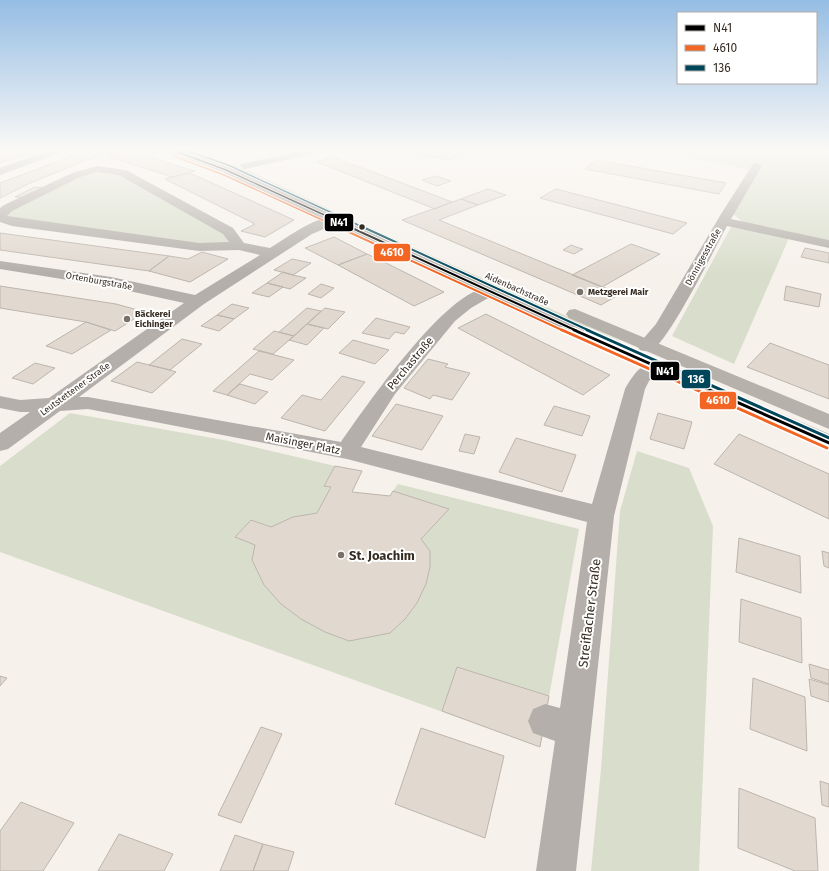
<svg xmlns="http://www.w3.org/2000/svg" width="829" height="871" font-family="'Fira Sans',sans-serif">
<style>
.green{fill:#d9decc}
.building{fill:#e1d9d0;stroke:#bcb5ad}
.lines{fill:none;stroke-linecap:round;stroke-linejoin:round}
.minor{fill:#b4afaa;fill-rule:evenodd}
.major{fill:#b6b1ab;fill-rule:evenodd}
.bus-1-far2-casing{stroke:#fff;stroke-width:3}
.bus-1-far1-casing{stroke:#fff;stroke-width:4}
.bus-1-casing{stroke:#fff;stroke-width:6}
.bus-2-far2-casing{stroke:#fff;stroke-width:3}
.bus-2-far1-casing{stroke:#fff;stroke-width:4}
.bus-2-casing{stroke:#fff;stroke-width:6}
.bus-3-far2-casing{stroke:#fff;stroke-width:3}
.bus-3-far1-casing{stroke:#fff;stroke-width:4}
.bus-3-casing{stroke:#fff;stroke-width:6}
.bus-1-far2{stroke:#000;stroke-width:1.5}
.bus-1-far1{stroke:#000;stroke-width:2}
.bus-1{stroke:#000;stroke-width:3}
.bus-2-far2{stroke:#f26522;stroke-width:1.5}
.bus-2-far1{stroke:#f26522;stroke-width:2}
.bus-2{stroke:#f26522;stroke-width:3}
.bus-3-far2{stroke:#00465a;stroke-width:1.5}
.bus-3-far1{stroke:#00465a;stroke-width:2}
.bus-3{stroke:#00465a;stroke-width:3}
.bus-dot{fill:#362c22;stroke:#fff;stroke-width:1.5}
.poi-dot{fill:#797168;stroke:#fff;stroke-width:1.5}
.labels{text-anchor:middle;stroke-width:4;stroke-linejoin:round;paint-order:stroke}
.far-street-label{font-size:9px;fill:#362c22;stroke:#fff}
.far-poi-label{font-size:9px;font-weight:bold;fill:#362c22;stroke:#fff;text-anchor:start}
.street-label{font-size:11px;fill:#362c22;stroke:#fff}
.near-poi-label{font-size:13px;font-weight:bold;fill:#362c22;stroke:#fff;text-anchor:start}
.near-street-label{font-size:13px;fill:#362c22;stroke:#fff}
.line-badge{stroke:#fff;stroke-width:1.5}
.badge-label{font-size:11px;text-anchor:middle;font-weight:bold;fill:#fff}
</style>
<rect width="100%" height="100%" fill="#f6f1eb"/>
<path class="green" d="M659 151H829V240L744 223 733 214 759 172Z
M235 164 358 223 354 224 227 166Z
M97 171 118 173 225 232 229 243 201 244 20 222 6 215C28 196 69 178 97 171Z
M363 225 591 327 620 341 615 343 359 226Z
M731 227 789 238 734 364 672 336Z
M70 413 224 440 335 466 324 485 331 487 317 513 293 517 271 527 251 520 236 537 255 545 252 560 264 585 281 604 301 619 325 632 348 641 390 633 405 619 417 603 426 584 430 567V551L421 539 448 509 393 491 398 484 579 529 540 747 0 552V466Z
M637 451 689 468 713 526 699 871H591L601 769 620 511Z"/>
<path class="building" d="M0 151H34L0 163Z
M86 151H131H128L195 171 172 177 107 156 113 153 107 152 30 183 0 198V183Z
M418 151H471L466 155 460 154 451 160 412 154Z
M333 157 357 166 452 202 435 209 317 162Z
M596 160 726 183 719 194 585 169Z
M189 173 201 178 294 220 265 237 241 231 255 224 165 179Z
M436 176 451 181 437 186 422 180Z
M35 187 44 188 25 198 15 197Z
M488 189 506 195 478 205 461 199Z
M556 189 664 217 687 223 673 234 540 198Z
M461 199 478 205 439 220 620 294 601 305 402 220Z
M0 233 169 256 149 271 0 250Z
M334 237 367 254 338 265 305 248Z
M631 244 660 254 602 287 572 275Z
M571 245 579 248 583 249 574 254 563 250Z
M805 248 829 253V263L801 257Z
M202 252 228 259 190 282 149 271 169 256 188 259Z
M367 254 380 260 444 292 414 306 338 265Z
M292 259 311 263 293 275 274 270Z
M283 272 293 275 306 278 290 289 267 283Z
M267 283 283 287 269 297 252 293Z
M321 284 334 288 321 298 308 294Z
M0 286 116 304 145 312 115 331 86 322 0 308Z
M786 286 821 294 819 307 784 300Z
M232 304 249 308 234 319 217 315Z
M307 308 321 311 294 336 279 332Z
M325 308 345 312 328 329 307 324Z
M486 314 546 344 610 375 583 395 458 328Z
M217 315 234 319 219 331 201 326Z
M376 318 410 327 404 334 395 332 389 339 362 333Z
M86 322 111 330 72 354 46 346Z
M307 324 324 328 307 345 289 340Z
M274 331 294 336 273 354 253 349Z
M182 339 202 344 170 370 149 365Z
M353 340 389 350 375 364 339 353Z
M770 343 829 365V399L747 367Z
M259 351 294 360 272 380 250 374 227 395 213 391Z
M428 359 448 364 445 367 470 373 452 400 433 395 430 399 404 388Z
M137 362 170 370 176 372 152 393 111 381Z
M35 363 55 368 33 384 12 378Z
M342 376 365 382 325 431 281 418 302 395 321 400Z
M240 384 268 392 255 404 227 395Z
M396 404 443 416 422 450 372 436Z
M554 406 590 416 582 436 544 425Z
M658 413 692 422 684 449 650 439Z
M465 434 480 437 474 454 459 451Z
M739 434 829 474V519L714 464Z
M516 438 576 455 562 492 499 472Z
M335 466 362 471 352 492 390 496 393 491 449 509 421 539 430 551V567L426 584 417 603 405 619 390 633 349 641 325 632 301 619 281 604 264 585 252 560 255 545 235 537 251 520 271 527 293 517 317 513 331 487 324 486Z
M739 538 800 556 801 593 736 572Z
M822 551 829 553V568L824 566Z
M741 599 801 618 802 663 739 642Z
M809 664 829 670V684L811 678Z
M457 667 549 696 540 747 442 711Z
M0 676 7 678 0 686Z
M753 678 805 697 807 751 750 729Z
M809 679 829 685V702L811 696Z
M261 727 282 734 241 823 218 815Z
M421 728 504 756 485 838 395 804Z
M820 781 829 784V807L822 805Z
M739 788 815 818 818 871H795L738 848Z
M21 802 74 823 43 871H0V831Z
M119 834 173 854 164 871H98Z
M235 835 263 844 253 871H220Z
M263 844 294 852 288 871H253Z"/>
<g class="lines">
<path class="minor" d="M47 151H61L60 153 0 175V168Z
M300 151H318L317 153 245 169 240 166 241 164Z
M757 163 762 166 731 219 829 240V248L727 226C715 248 669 341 652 350 647 352 644 351 640 350L637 346 656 324 721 214 753 164Z
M97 166 126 170 233 228 244 243 270 248C285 239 320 213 338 217L340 220 338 223 312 234 204 304 79 397H88L341 442C363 411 454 277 495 288L497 291 495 294 471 308 455 321 395 394 361 447 592 504 625 389C633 375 644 358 662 363L665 367 649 381 645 389 614 516 576 871H536L555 741 533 733 528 721 533 709 545 704 560 708 587 522 347 459 88 409 60 411 8 449 0 451V433L30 412H20L0 408V396L20 400 49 398 184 303 111 287 0 269V261L111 277 195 295 260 255 239 250 199 251 12 226 0 222V208L4 205 72 173ZM97 172 119 175 223 234 229 242 199 243 7 216 12 211 80 177Z"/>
<path class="major" d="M170 151H184L230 168 624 346 829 434V450L610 354 222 172 171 153Z
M575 309 829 414V429L569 318 566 314 569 310Z"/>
<g class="bus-1-far2-casing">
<path id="bus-1-far2" d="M175 151 226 170 355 229"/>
</g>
<g class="bus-1-far1-casing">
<path id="bus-1-far1" d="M352 228 577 331"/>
</g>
<g class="bus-1-casing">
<path id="bus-1" d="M574 330 829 443"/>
</g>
<g class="bus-2-far2-casing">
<path id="bus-2-far2" d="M173 156 224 175 342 229"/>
</g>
<g class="bus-2-far1-casing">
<path id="bus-2-far1" d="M340 228 564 331"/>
</g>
<g class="bus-2-casing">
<path id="bus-2" d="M562 330 827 448"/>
</g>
<g class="bus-3-far2-casing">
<path id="bus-3-far2" d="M188 151 228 165 367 229"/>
</g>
<g class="bus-3-far1-casing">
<path id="bus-3-far1" d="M365 228 590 331"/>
</g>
<g class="bus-3-casing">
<path id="bus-3" d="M587 330 829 438"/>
</g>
<use href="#bus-1-far2" class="bus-1-far2"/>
<use href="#bus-1-far1" class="bus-1-far1"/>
<use href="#bus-1" class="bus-1"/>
<use href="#bus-2-far2" class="bus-2-far2"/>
<use href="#bus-2-far1" class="bus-2-far1"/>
<use href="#bus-2" class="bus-2"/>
<use href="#bus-3-far2" class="bus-3-far2"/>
<use href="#bus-3-far1" class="bus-3-far1"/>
<use href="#bus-3" class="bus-3"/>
</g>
<linearGradient id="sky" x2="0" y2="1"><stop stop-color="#95bde4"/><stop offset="0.55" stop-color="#fbf9f6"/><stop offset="1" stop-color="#fbf9f6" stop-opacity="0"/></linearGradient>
<rect width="829" height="273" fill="url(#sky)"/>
<circle class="bus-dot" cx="362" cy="227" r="3.5"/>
<g class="poi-dot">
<circle cx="580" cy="292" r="4"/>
<circle cx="127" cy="319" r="4"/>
<circle cx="341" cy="555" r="4"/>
</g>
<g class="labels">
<g class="far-street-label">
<text transform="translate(703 257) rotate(-61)" y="3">Dönnigesstraße</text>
<text transform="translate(99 281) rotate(10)" y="3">Ortenburgstraße</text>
<text transform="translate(517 289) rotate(24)" y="3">Aidenbachstraße</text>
<text transform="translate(75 389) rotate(-36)" y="3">Leutstettener Straße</text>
</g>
<g class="far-poi-label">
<text x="588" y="295">Metzgerei Mair</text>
<text x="135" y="317">Bäckerei<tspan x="135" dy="10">Eichinger</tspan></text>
</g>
<g class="street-label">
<text transform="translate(410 363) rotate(-50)" y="4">Perchastraße</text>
<text transform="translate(303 443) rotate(11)" y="4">Maisinger Platz</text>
</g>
<g class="near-poi-label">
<text x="349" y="560">St. Joachim</text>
</g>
<g class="near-street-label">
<text transform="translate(589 613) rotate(-83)" y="5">Streiflacher Straße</text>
</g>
</g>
<g class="line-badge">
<rect x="324" y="213" width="30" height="19" rx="4" fill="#000"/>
<rect x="373" y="243" width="38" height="19" rx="4" fill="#f26522"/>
<rect x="650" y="361" width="30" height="20" rx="4" fill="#000"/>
<rect x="681" y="369" width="30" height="20" rx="4" fill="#00465a"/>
<rect x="699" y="391" width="38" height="19" rx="4" fill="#f26522"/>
</g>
<g class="badge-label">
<text x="339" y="226">N41</text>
<text x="392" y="256">4610</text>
<text x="665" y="375">N41</text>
<text x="696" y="383">136</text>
<text x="718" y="404">4610</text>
</g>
<rect x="677" y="12" width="140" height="72" fill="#ffffff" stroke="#afaba7"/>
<rect x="685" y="25" width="20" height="6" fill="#000000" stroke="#afaba7"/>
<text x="713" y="32" font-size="12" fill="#362c22">N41</text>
<rect x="685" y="45" width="20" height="6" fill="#f26522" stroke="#afaba7"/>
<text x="713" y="52" font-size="12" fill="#362c22">4610</text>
<rect x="685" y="65" width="20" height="6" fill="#00465a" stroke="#afaba7"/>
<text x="713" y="72" font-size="12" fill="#362c22">136</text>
</svg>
